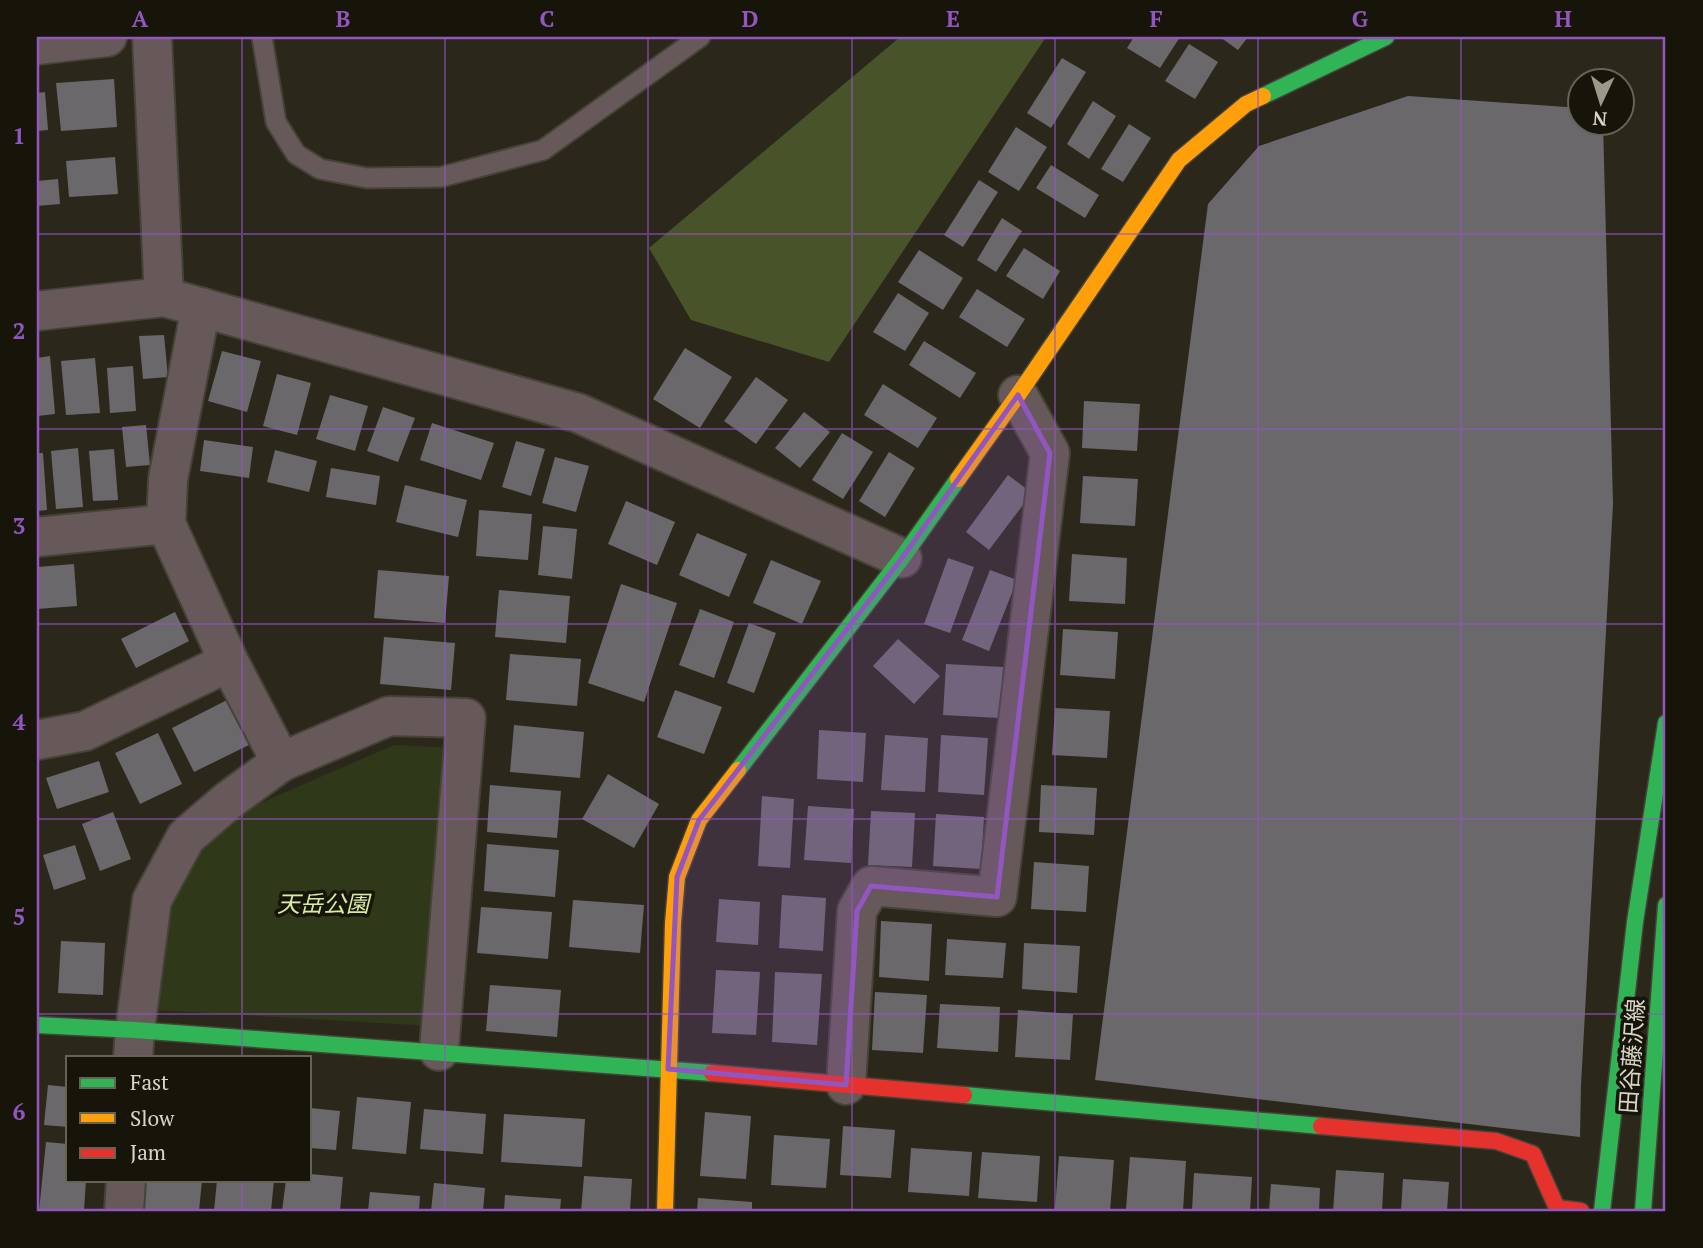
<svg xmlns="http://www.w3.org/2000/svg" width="1703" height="1248" font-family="'PT Serif','Noto Sans JP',serif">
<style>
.green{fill:#2f3819}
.forest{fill:#485329}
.building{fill:#6b686c}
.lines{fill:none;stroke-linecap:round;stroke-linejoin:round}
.lane-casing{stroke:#454338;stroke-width:23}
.street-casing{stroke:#454338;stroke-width:42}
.fast-casing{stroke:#454338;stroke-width:19}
.slow-casing{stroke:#454338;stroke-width:19}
.jam-casing{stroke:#454338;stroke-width:19}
.lane{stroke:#675959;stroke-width:19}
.street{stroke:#675959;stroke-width:38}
.fast{stroke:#30b455;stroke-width:16}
.slow{stroke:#ff9f0a;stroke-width:16}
.jam{stroke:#e5322d;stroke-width:16}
.marked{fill:#9256c1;fill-opacity:0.2;stroke:#9256c1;stroke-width:5;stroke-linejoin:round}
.grid{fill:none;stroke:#9256c1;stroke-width:2;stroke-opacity:0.55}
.labels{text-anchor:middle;stroke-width:7;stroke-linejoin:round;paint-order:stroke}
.park-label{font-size:23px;font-style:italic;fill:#d4eda1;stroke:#17140a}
.street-label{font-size:23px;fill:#d9d6c8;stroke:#17140a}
.neatline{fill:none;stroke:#9256c1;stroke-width:2.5}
.grid-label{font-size:23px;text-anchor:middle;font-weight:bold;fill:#9256c1}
</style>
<rect width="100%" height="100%" fill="#2b281b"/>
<path class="green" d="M394 745 456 748 431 1026 156 1010 170 903 200 849 242 811Z"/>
<path class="forest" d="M900 37H1046L829 362 691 320 649 248Z"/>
<path class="building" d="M1134 37H1180L1160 68 1127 48Z
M1220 37H1248L1238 50Z
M1189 44 1218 62 1195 99 1165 81Z
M1062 58 1086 72 1051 128 1027 113Z
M114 79 117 127 61 131 56 83Z
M45 92 48 130 37 131V93Z
M1408 96 1580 108V122H1603L1613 504 1581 1085 1580 1137 1095 1080 1208 204 1259 146Z
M1093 101 1116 116 1089 159 1067 144Z
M1129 124 1151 138 1123 182 1101 169Z
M1016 127 1047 147 1019 191 988 172Z
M115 157 118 194 69 197 66 161Z
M1051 165 1099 195 1085 218 1036 188Z
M58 179 60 204 37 206V181Z
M979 180 998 192 963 247 944 235Z
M1002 218 1022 231 996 272 977 260Z
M1024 248 1060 271 1043 299 1006 276Z
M919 250 963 278 943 310 898 282Z
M977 289 1025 319 1007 347 959 317Z
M898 293 929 313 905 351 873 332Z
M164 335 168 377 143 379 139 336Z
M924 341 976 373 960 398 909 365Z
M685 348 732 377 700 428 653 399Z
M222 351 261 361 247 412 208 401Z
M50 356 55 414 37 416V358Z
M95 358 100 413 66 415 61 361Z
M133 366 136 411 110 413 107 368Z
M277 374 311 383 297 435 263 426Z
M756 377 788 400 756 444 724 421Z
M883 384 937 418 918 448 864 415Z
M330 395 368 406 355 451 316 439Z
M1084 401 1140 404 1137 451 1082 448Z
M383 407 415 418 398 462 367 451Z
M804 412 830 432 800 468 775 448Z
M432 423 494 443 481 480 420 460Z
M146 425 150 465 126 467 122 427Z
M842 433 873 452 843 499 812 480Z
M204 440 253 447 249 478 200 471Z
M516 441 545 449 531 496 502 487Z
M78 448 83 507 56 509 51 451Z
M114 449 118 500 93 501 89 451Z
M275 450 317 461 309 492 267 482Z
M889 452 915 468 885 517 859 501Z
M37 453H43L47 510 37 511Z
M555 457 589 466 576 512 542 503Z
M331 468 380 476 376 505 326 497Z
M1008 475 1032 493 989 550 966 532Z
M1083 476 1138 479 1135 526 1080 523Z
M405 485 467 500 458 537 396 522Z
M626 501 675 522 657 565 608 544Z
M479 510 532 514 528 560 476 556Z
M543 526 577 529 572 579 538 575Z
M697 533 747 554 729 597 679 575Z
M1072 554 1127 558 1125 604 1069 601Z
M948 558 974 567 950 633 924 624Z
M771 560 821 581 802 624 753 603Z
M74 564 77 606 37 609V567Z
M378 570 449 576 445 623 374 618Z
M990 570 1017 580 989 651 962 640Z
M621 584 677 603 644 702 588 683Z
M499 590 570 596 566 643 495 637Z
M700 609 734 622 714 678 679 665Z
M175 612 189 641 136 668 121 639Z
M749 623 776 633 754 693 727 683Z
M1063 629 1118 632 1115 679 1060 675Z
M384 637 455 643 451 690 380 684Z
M898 639 940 676 914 704 873 666Z
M510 654 581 659 577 706 506 700Z
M946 664 1003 667 1000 718 943 715Z
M675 690 722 707 704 754 657 737Z
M231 698 253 743 194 772 172 728Z
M1055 708 1110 711 1107 758 1052 755Z
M514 725 584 732 580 778 510 772Z
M819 730 866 733 863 782 817 779Z
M158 733 182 784 140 804 115 753Z
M885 735 928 738 925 792 881 790Z
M941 735 988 738 984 795 938 792Z
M99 761 109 792 57 809 46 778Z
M608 774 659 804 634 848 582 819Z
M490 785 561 791 557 838 487 832Z
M1041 785 1097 788 1094 835 1039 832Z
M762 796 794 799 790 868 758 866Z
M808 806 854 809 851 863 804 860Z
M871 811 915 813 912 867 868 865Z
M113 812 131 859 100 871 82 824Z
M936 814 984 817 981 869 933 866Z
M487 844 559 850 555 897 484 891Z
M75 845 86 879 54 890 43 855Z
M1034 862 1089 866 1086 912 1031 909Z
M782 895 826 898 823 951 779 948Z
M719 899 760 902 758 945 716 942Z
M573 900 644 905 640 953 569 947Z
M481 907 552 912 548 959 477 953Z
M881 921 932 924 929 981 879 977Z
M947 939 1006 943 1003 978 945 975Z
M61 941 105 943 103 995 58 993Z
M1024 943 1080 946 1077 993 1022 989Z
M716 970 760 972 756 1035 712 1033Z
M775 972 822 974 817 1045 772 1042Z
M490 985 561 990 557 1037 486 1031Z
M875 992 927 995 923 1053 872 1050Z
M940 1004 1000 1007 998 1052 937 1048Z
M1018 1010 1073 1014 1070 1060 1015 1057Z
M48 1085 68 1087V1127L44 1125Z
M357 1097 411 1102 406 1154 352 1149Z
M310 1108 340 1111 336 1150 310 1148Z
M424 1109 486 1114 483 1154 420 1149Z
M705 1112 751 1116 746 1179 700 1176Z
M504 1114 585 1119 582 1167 501 1162Z
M843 1126 895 1130 891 1178 840 1175Z
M774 1135 830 1139 826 1188 771 1185Z
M46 1142 68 1144V1180H86L84 1211H39Z
M911 1148 972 1152 969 1196 908 1192Z
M982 1152 1040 1156 1037 1202 978 1198Z
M1059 1156 1114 1160 1110 1211 1055 1209Z
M1130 1157 1186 1161 1183 1211 1126 1209Z
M1336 1170 1384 1173 1382 1211H1333Z
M1194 1173 1252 1177 1250 1211H1192Z
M310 1174 343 1177 340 1211H282L286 1180H310Z
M584 1176 632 1179 630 1211H581Z
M1403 1179 1449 1182 1447 1211H1401Z
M143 1180H202L199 1211H140Z
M217 1180H274L271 1211H214Z
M434 1183 485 1188 483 1211H431Z
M1271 1184 1320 1188 1319 1211H1269Z
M370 1192 420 1196 419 1211H368Z
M505 1195 561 1199 560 1211H504Z
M698 1198 752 1202V1211H697Z"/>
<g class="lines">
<g class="lane-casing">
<path id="lane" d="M262 37 276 122 296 154 320 169 367 178 441 177 543 150 700 37"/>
</g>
<g class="street-casing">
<path id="street" d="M152 37 164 297
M37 45 107 37
M201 307 168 479 166 524 229 662 281 762
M37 311 164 297 578 413 902 558
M37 537 166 524
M37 740 85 731 229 662
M133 1057 135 1030 152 900 186 837 229 800 281 762 389 716 466 718 439 1051
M846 1085 857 911 871 886 997 897 1050 453 1018 395
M124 1211 126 1180"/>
</g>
<g class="fast-casing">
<path id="fast" d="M1263 96 1386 37
M738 770 902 558 958 479
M37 1025 135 1030 712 1073
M964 1095 1321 1126
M1602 1211 1635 922 1666 723
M1643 1211 1666 905"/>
</g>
<g class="slow-casing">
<path id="slow" d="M958 479 1018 395 1179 160 1246 104 1263 96
M665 1211 673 923 677 877 699 820 738 770"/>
</g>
<g class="jam-casing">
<path id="jam" d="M712 1073 964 1095
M1321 1126 1496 1141 1533 1154 1557 1208 1581 1211"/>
</g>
<use href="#lane" class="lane"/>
<use href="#street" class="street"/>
<use href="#fast" class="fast"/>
<use href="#slow" class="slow"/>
<use href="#jam" class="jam"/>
</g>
<path class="marked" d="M1018 395 1050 453 997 897 871 886 857 911 846 1085 668 1069 677 877 699 820 902 558Z"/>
<path class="grid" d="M242 37V1057M445 37V1211M648 37V1211M852 37V1211M1055 37V1211M1258 37V1211M1461 37V1211M37 234H1666M37 429H1666M37 624H1666M37 819H1666M37 1014H1666M242 1180V1211"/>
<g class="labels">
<g class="park-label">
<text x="323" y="912">天岳公園</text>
</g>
<g class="street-label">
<text transform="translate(1632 1056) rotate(-86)" y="8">田谷藤沢線</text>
</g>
</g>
<rect width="1703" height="1248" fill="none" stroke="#17140a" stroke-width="77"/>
<rect x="66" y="1056" width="245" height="126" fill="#17140a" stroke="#656256" stroke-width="2"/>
<rect x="80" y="1078" width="35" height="10" fill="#30b455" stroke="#656256" stroke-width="2"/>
<text x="130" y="1090" font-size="21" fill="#d9d6c8">Fast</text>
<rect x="80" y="1113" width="35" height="10" fill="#ff9f0a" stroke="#656256" stroke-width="2"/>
<text x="130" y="1126" font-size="21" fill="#d9d6c8">Slow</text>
<rect x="80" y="1148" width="35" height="10" fill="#e5322d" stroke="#656256" stroke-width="2"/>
<text x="130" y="1160" font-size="21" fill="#d9d6c8">Jam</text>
<g transform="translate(1601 102) rotate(184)"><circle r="33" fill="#17140a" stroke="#656256" stroke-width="2"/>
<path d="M0-5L12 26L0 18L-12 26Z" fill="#9c998b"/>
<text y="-10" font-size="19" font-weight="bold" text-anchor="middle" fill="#d9d6c8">N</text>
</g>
<rect x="38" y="38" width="1626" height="1172" class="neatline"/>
<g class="grid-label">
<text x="140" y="27">A</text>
<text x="343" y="27">B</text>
<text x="547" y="27">C</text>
<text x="750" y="27">D</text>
<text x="953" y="27">E</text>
<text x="1156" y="27">F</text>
<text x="1360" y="27">G</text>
<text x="1563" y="27">H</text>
<text x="19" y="144">1</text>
<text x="19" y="339">2</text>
<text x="19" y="534">3</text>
<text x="19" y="730">4</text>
<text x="19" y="925">5</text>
<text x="19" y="1120">6</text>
</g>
</svg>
